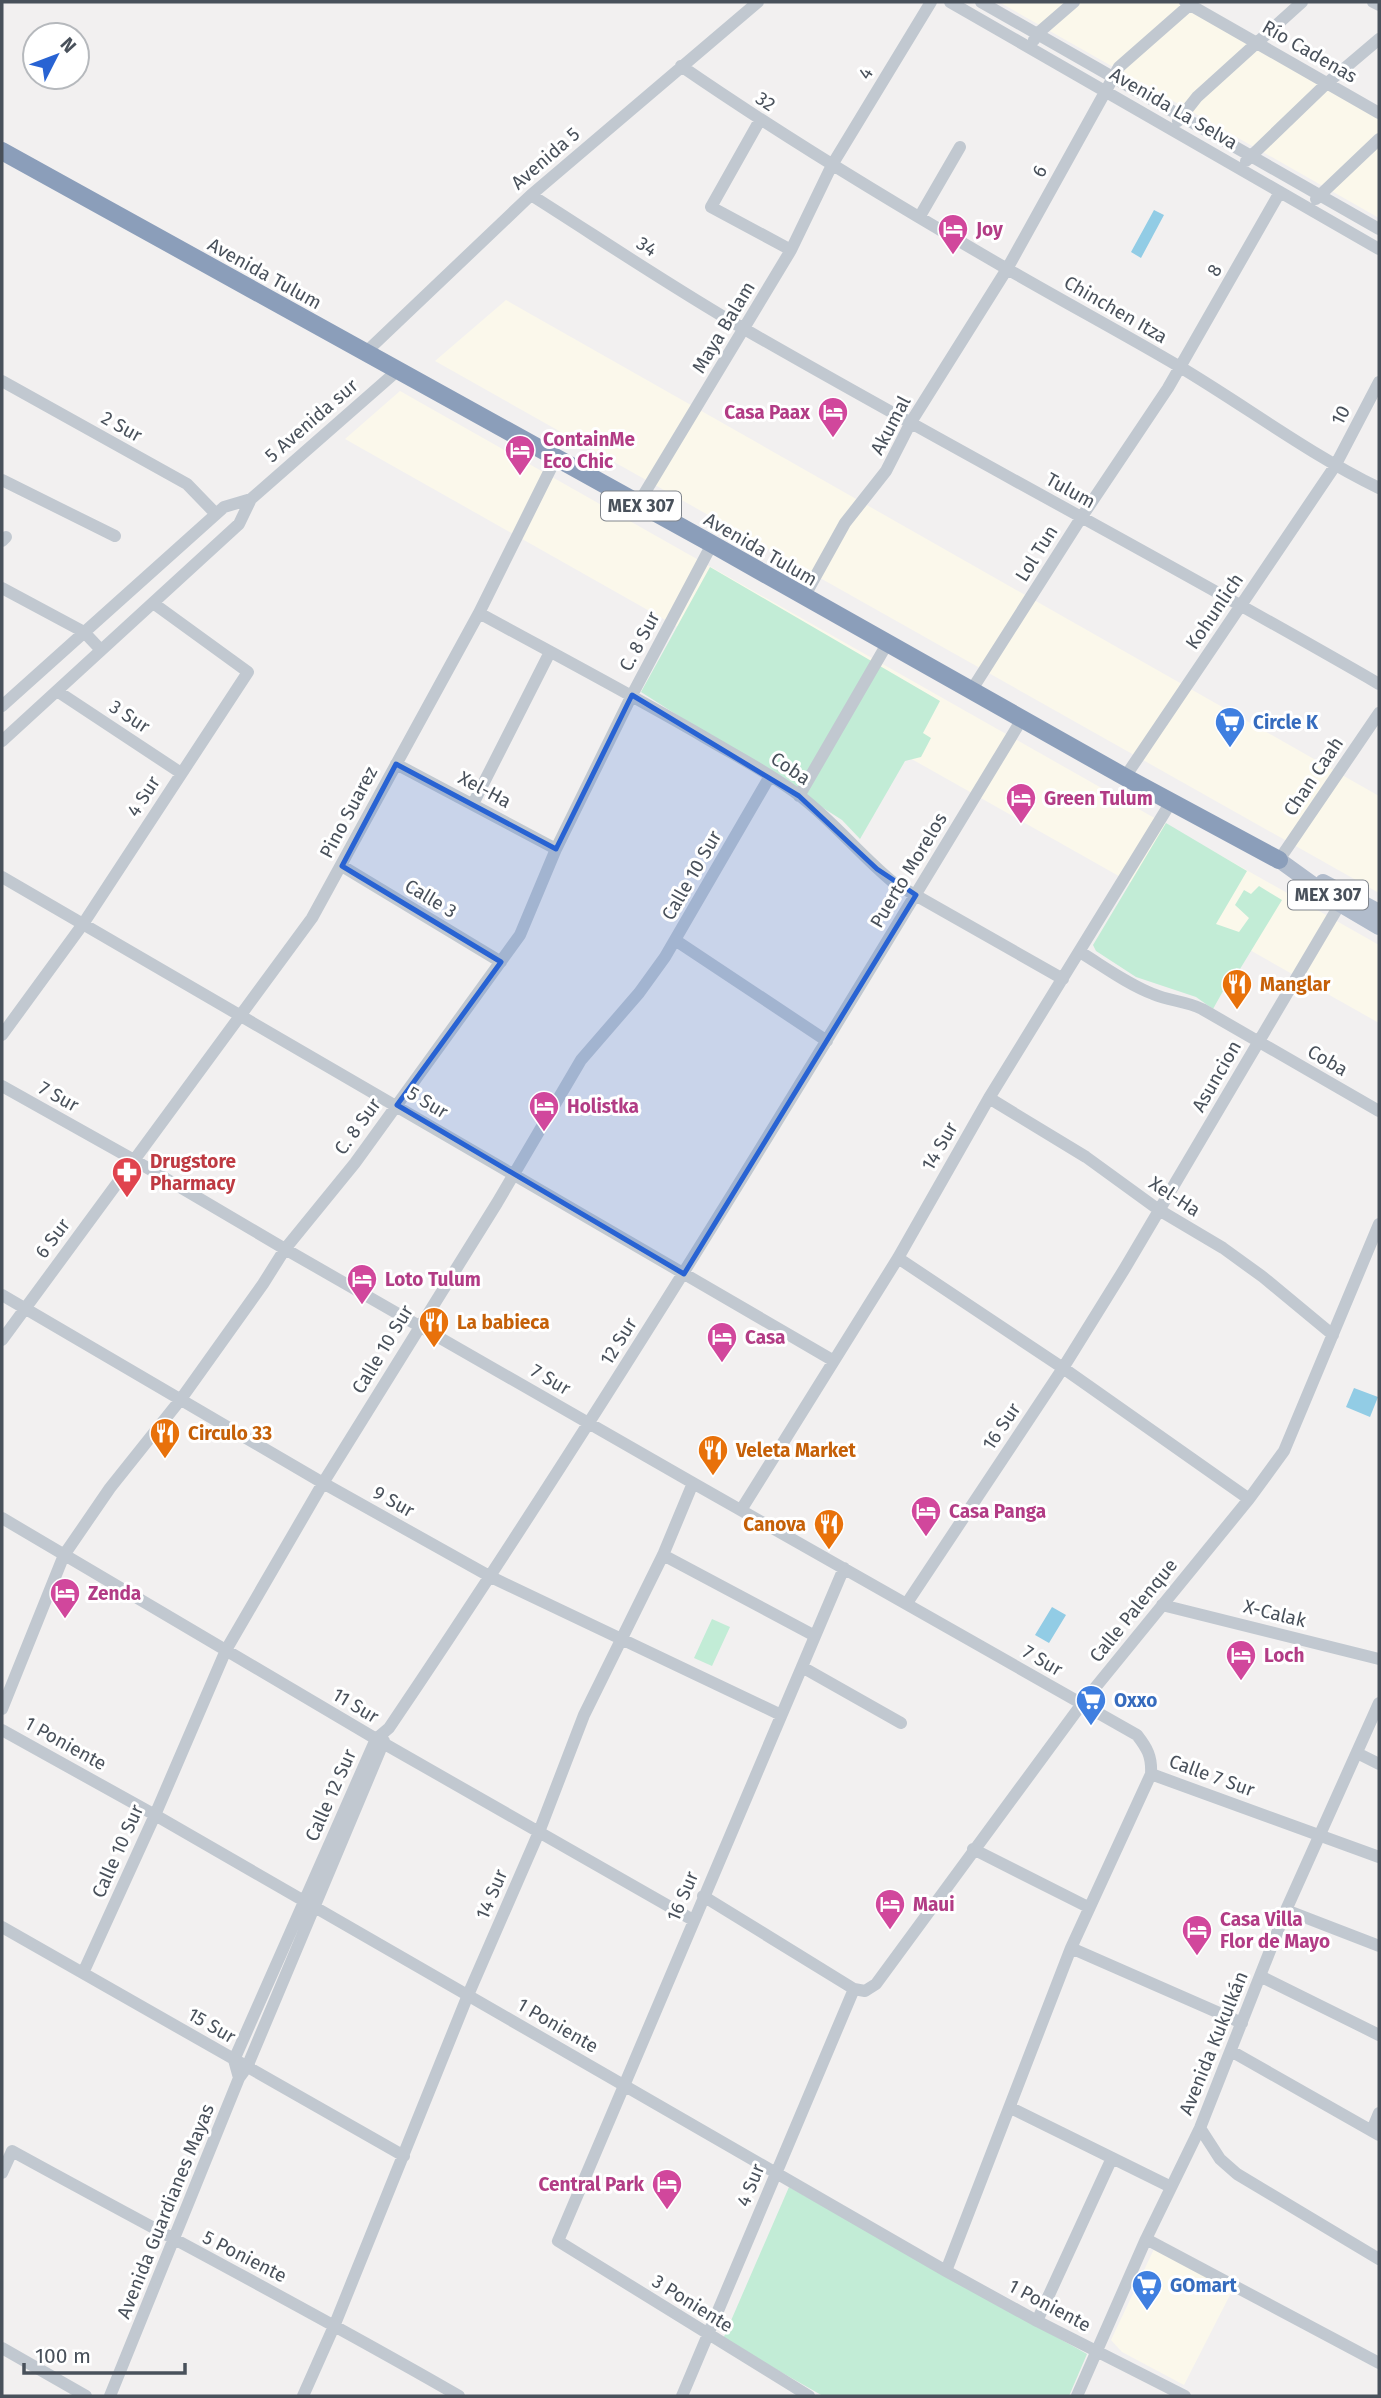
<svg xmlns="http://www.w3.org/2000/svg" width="1381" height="2398" font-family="'Fira Sans',sans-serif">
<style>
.commercial{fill:#fbf8eb}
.grass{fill:#c2ecd6}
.water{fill:#92cce5}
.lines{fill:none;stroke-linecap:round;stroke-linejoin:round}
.minor{stroke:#c1c8d0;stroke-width:12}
.major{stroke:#b1bccc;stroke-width:16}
.highway{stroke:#8b9eba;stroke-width:18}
.marked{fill:#2863d3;fill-opacity:0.2;stroke:#2863d3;stroke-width:5;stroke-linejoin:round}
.labels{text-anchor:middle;stroke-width:6;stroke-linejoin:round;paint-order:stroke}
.shield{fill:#fff;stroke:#80858c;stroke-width:2}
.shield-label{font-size:18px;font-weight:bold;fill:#49515b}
.street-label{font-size:19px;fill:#49515b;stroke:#fff}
.hotel-label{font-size:19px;font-weight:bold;fill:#b23c85;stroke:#fff;text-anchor:start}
.shop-label{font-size:19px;font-weight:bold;fill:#366cbe;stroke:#fff;text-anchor:start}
.food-label{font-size:19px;font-weight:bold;fill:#c56008;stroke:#fff;text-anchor:start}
.health-label{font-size:19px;font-weight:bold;fill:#be3a42;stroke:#fff;text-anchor:start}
</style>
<rect width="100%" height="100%" fill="#f2f0f0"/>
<path class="commercial" d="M999 2H1176L1379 116V218Z
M506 300 1379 796V893L435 361Z
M400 391 1379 945V1023L345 439Z
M1154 2249 1233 2289 1184 2385 1122 2352 1111 2340Z"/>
<path class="grass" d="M710 567 940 701 923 733 931 738 921 757 905 761 860 839 842 820 641 692Z
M1166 823 1247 871 1216 924 1239 932 1249 918 1235 905 1244 890 1251 894 1259 886 1282 900 1240 969 1236 968 1213 1009 1196 997 1136 977 1096 951 1093 945Z
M712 1619 730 1627 712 1666 694 1658Z
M789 2187 1087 2354 1069 2396H823L723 2339Z"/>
<path class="water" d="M1154 210 1164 215 1141 258 1131 252Z
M1354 1388 1378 1397 1370 1417 1346 1407Z
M1052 1607 1066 1615 1049 1643 1035 1635Z"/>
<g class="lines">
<path class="minor" d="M950 2 1379 249
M981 2 1379 229
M1185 2 1379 113
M1373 2 1379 5
M1034 40 1037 34 1074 2
M681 66C787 139 898 206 1009 270 1066 303 1124 334 1180 367 1247 407 1309 454 1379 488
M760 120 711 207 791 250
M1178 121 1197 97 1302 2
M1246 161 1326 84 1379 39
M531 195C602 240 673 288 746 330 956 451 1170 563 1379 684
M1316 199 1379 139
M920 216 960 147
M365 353 531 195 758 2
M2 381 187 484 216 514
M2 480 115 536
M638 504 791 250 832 165 931 2
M2 541 6 537
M2 588 84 632 101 650
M804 597 845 523 886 471 911 422 1007 269 1119 67 1193 2
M479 613C554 654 630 694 704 737 736 756 770 773 800 796 834 822 861 856 894 883L1063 979
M57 691 181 773
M971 691 1081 518 1168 388 1280 192
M2 706 224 507 251 499 397 371
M2 741 239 524 251 499
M396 764 556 849
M1125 777 1335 466 1379 382
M799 796 887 644
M473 804 550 652
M1279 860 1379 713
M342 866 501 962
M2 877 834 1361
M675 940 827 1041
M1080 952C1103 966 1127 984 1153 994 1169 1001 1186 1001 1202 1009L1379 1111
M2 1035 83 924 248 672 153 603
M2 1086 134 1160 285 1249 693 1483 1137 1735C1147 1748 1152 1756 1151 1774L1071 1948 946 2271
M989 1098 1086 1157 1159 1210 1223 1248 1263 1277 1333 1335
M898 1258 1063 1368 1249 1499
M2 1295 323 1483 491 1577 781 1715
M2 1340 312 918 479 613 556 458
M741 1510 898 1258 989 1098 1171 802
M2 1518 383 1743 693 1920
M663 1555 815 1636
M907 1603 1063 1368 1125 1268 1340 904
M1162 1605 1379 1659
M802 1667 901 1723
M2 1709 64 1555 110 1488 181 1399 263 1284 285 1249 355 1163 520 935 556 849 632 695 712 544
M2 1730 155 1815 946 2271 1037 2321 1185 2396
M1357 1753 1379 1764
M1151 1774 1379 1857
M973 1849 1088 1907
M703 1896 854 1989 865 1991 876 1984 1081 1705 1249 1499 1284 1451 1379 1224
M1286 1910 1379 1946
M2 1927 404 2156
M1071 1948 1242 2023
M83 1973 155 1815 226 1650 323 1483 497 1203 581 1060 639 993 665 957 770 776
M1260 1976 1379 2035
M1231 2051 1379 2135
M239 2078 234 2060 376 1739 389 1728C611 1399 816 1059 1022 719
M1011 2108 1171 2187
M1200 2128 1220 2159 1237 2174 1379 2259
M1372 2130 1379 2113
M2 2173 12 2151C161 2233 312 2311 459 2396
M1146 2239 1379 2363
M1037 2321 1112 2158
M2 2348 86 2396
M110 2396 239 2078 247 2067 384 1741
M303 2396 335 2324 468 1995 539 1832 584 1715 663 1555 693 1483
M682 2396 854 1989
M809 2396 558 2241 844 1568
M1077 2396 1146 2239 1200 2128 1286 1910 1379 1703"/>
<path class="major" d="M1279 860 1340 904 1379 927
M1323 882 1379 912"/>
<path class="highway" d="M2 151 712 544 1125 777 1279 860"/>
</g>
<path class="marked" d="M632 695 799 796 877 869 916 895 684 1274 397 1105 501 962 342 866 396 764 556 849Z"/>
<defs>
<g id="hotel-pin" transform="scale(1.575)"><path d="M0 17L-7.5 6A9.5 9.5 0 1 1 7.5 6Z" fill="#d1479c" stroke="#fff"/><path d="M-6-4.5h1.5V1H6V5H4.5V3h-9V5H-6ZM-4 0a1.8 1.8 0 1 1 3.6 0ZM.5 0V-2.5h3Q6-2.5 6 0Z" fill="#fff"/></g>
<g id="supermarket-pin" transform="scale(1.575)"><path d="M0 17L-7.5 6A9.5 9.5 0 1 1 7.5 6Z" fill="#3f7fe0" stroke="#fff"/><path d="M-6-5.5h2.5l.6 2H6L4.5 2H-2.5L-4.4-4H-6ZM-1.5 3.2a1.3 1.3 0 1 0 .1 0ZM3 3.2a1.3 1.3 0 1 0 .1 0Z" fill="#fff"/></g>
<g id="restaurant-pin" transform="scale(1.575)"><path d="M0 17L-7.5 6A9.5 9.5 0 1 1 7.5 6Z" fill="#e8710a" stroke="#fff"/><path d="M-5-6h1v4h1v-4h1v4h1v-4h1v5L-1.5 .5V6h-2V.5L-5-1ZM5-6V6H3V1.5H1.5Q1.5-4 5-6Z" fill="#fff"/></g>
<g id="pharmacy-pin" transform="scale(1.575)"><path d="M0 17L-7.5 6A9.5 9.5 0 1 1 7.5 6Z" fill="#e0444e" stroke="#fff"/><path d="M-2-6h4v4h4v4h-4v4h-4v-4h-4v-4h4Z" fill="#fff"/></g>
</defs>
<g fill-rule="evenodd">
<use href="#hotel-pin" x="953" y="229"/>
<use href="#hotel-pin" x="833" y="412"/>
<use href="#hotel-pin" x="520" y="450"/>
<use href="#supermarket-pin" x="1230" y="722"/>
<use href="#hotel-pin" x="1021" y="798"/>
<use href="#restaurant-pin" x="1237" y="984"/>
<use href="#hotel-pin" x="544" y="1106"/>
<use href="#pharmacy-pin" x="127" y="1172"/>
<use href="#hotel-pin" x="362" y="1279"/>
<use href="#restaurant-pin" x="434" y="1322"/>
<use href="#hotel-pin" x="722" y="1337"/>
<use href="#restaurant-pin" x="165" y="1433"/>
<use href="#restaurant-pin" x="713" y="1450"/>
<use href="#hotel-pin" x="926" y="1511"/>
<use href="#restaurant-pin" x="829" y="1524"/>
<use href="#hotel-pin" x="65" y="1593"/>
<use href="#hotel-pin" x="1241" y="1655"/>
<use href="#supermarket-pin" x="1091" y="1700"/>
<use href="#hotel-pin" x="890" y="1904"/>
<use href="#hotel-pin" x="1197" y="1930"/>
<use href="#hotel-pin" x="667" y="2184"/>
<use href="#supermarket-pin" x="1147" y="2285"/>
</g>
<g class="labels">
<g class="shield">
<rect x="601" y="491.5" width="80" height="29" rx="5"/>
<rect x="1288" y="880.5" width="80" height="29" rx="5"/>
</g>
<g class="shield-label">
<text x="641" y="512">MEX 307</text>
<text x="1328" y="901">MEX 307</text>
</g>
<g class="street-label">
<text transform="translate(1310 51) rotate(30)" y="7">Río Cadenas</text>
<text transform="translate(865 73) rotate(-59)" y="7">4</text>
<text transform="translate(766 101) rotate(34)" y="7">32</text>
<text transform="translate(1174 108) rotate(30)" y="7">Avenida La Selva</text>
<text transform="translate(545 158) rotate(-41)" y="7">Avenida 5</text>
<text transform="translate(1039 171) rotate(-61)" y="7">6</text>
<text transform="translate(647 246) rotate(32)" y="7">34</text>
<text transform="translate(1214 270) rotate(-61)" y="7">8</text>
<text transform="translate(265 273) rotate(29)" y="7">Avenida Tulum</text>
<text transform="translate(1116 309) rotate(30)" y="7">Chinchen Itza</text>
<text transform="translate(723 327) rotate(-59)" y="7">Maya Balam</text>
<text transform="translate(1340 415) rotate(-63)" y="7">10</text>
<text transform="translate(311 420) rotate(-41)" y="7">5 Avenida sur</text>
<text transform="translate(890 425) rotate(-62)" y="7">Akumal</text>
<text transform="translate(122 426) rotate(29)" y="7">2 Sur</text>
<text transform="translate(1071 490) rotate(29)" y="7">Tulum</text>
<text transform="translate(761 549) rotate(30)" y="7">Avenida Tulum</text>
<text transform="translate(1036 553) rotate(-58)" y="7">Lol Tun</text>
<text transform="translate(1214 611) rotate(-56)" y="7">Kohunlich</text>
<text transform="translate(639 641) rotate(-62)" y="7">C. 8 Sur</text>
<text transform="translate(130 716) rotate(33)" y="7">3 Sur</text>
<text transform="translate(791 768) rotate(34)" y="7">Coba</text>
<text transform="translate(1313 776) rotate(-56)" y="7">Chan Caah</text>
<text transform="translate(485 789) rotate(28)" y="7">Xel-Ha</text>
<text transform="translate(143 796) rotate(-57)" y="7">4 Sur</text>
<text transform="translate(348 812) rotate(-62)" y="7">Pino Suarez</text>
<text transform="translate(908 870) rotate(-59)" y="7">Puerto Morelos</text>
<text transform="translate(691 875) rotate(-60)" y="7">Calle 10 Sur</text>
<text transform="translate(431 898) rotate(31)" y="7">Calle 3</text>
<text transform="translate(1328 1060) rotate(30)" y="7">Coba</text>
<text transform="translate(1216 1076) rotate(-60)" y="7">Asuncion</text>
<text transform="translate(59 1096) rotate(29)" y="7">7 Sur</text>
<text transform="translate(428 1102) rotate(31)" y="7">5 Sur</text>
<text transform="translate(357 1126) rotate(-54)" y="7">C. 8 Sur</text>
<text transform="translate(939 1146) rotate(-60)" y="7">14 Sur</text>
<text transform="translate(1175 1196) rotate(33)" y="7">Xel-Ha</text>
<text transform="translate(52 1238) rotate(-53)" y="7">6 Sur</text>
<text transform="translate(618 1341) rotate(-58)" y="7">12 Sur</text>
<text transform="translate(382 1349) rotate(-59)" y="7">Calle 10 Sur</text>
<text transform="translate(551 1379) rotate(30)" y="7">7 Sur</text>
<text transform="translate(1001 1426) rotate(-56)" y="7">16 Sur</text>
<text transform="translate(394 1501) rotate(29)" y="7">9 Sur</text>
<text transform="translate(1133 1610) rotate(-51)" y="7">Calle Palenque</text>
<text transform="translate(1275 1613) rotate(14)" y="7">X-Calak</text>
<text transform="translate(1043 1660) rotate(30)" y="7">7 Sur</text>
<text transform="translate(356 1705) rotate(31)" y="7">11 Sur</text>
<text transform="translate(66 1743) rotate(29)" y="7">1 Poniente</text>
<text transform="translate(1212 1775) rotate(20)" y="7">Calle 7 Sur</text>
<text transform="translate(330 1795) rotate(-66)" y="7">Calle 12 Sur</text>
<text transform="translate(117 1851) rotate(-66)" y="7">Calle 10 Sur</text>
<text transform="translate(491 1894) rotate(-67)" y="7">14 Sur</text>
<text transform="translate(682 1896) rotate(-67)" y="7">16 Sur</text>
<text transform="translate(212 2025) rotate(30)" y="7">15 Sur</text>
<text transform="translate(558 2025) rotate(30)" y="7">1 Poniente</text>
<text transform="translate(1213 2043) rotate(-68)" y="7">Avenida Kukulkán</text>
<text transform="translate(750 2185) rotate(-68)" y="7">4 Sur</text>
<text transform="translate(165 2211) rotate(-68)" y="7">Avenida Guardianes Mayas</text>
<text transform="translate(245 2256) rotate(27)" y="7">5 Poniente</text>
<text transform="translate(693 2303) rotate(32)" y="7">3 Poniente</text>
<text transform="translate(1050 2305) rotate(28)" y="7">1 Poniente</text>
</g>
<g class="hotel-label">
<text x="976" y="236">Joy</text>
<text x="810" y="419" text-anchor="end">Casa Paax</text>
<text x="543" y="446">ContainMe<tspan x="543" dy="22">Eco Chic</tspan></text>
<text x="1044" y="805">Green Tulum</text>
<text x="567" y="1113">Holistka</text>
<text x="385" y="1286">Loto Tulum</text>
<text x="745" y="1344">Casa</text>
<text x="949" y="1518">Casa Panga</text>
<text x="88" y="1600">Zenda</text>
<text x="1264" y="1662">Loch</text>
<text x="913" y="1911">Maui</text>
<text x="1220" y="1926">Casa Villa<tspan x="1220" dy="22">Flor de Mayo</tspan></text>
<text x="644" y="2191" text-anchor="end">Central Park</text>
</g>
<g class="shop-label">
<text x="1253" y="729">Circle K</text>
<text x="1114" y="1707">Oxxo</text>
<text x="1170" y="2292">GOmart</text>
</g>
<g class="food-label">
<text x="1260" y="991">Manglar</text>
<text x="457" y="1329">La babieca</text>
<text x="188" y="1440">Circulo 33</text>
<text x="736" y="1457">Veleta Market</text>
<text x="806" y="1531" text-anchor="end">Canova</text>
</g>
<g class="health-label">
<text x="150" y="1168">Drugstore<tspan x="150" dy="22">Pharmacy</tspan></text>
</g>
</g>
<rect width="1381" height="2398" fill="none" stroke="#49515b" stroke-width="7"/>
<g transform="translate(56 56) rotate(48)"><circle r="33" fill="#ffffff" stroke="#b6b9bd" stroke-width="2"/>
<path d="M0-5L12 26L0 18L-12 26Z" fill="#2863d3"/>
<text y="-10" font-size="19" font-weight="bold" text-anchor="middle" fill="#49515b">N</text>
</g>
<path d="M24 2363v10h161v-10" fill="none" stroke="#49515b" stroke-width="3.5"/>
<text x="35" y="2363" font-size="21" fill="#49515b" stroke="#ffffff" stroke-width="5" paint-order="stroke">100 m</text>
</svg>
